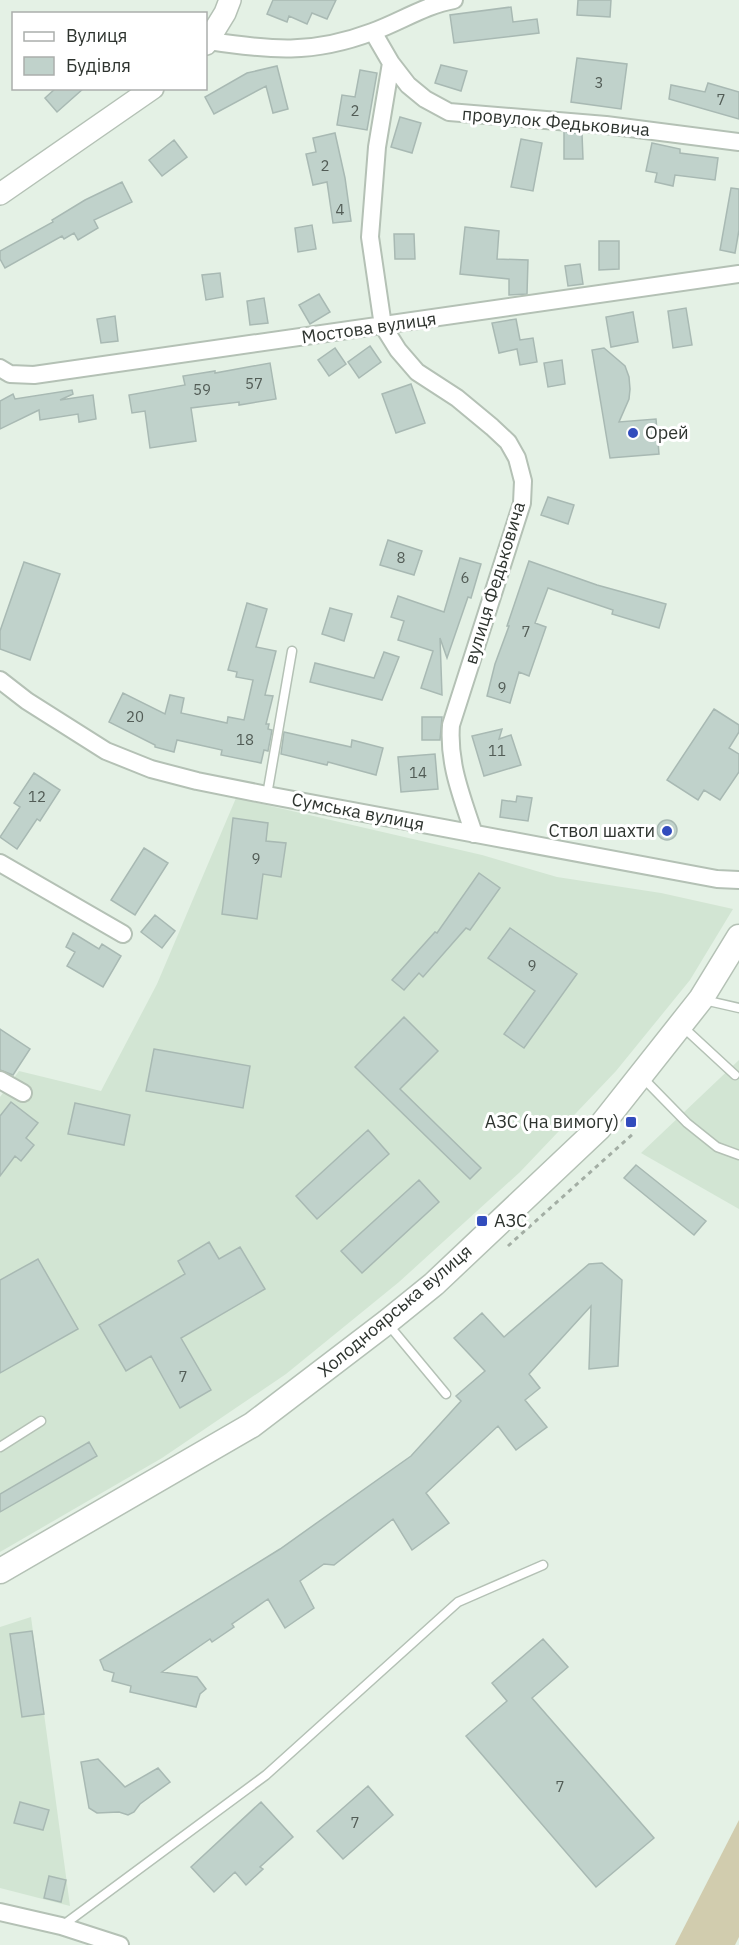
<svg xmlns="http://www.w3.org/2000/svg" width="739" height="1945" font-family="'IBM Plex Sans',sans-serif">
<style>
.built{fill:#d2e5d3}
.green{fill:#d1ccae}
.building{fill:#c0d2cb;stroke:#a8b9b3;stroke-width:1.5}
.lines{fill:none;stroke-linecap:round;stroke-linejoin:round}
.service-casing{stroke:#b4c1b5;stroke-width:11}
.minor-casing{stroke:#b4c1b5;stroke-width:20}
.tertiary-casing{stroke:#b4c1b5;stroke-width:24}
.secondary-casing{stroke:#b4c1b5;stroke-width:27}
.path{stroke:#a3aea4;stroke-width:3;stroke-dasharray:4.5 4.5;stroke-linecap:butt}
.service{stroke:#fff;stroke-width:8}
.minor{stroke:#fff;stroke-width:16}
.tertiary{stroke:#fff;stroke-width:21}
.secondary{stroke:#fff;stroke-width:24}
.poi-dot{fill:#324cbd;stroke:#fff;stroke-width:2}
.labels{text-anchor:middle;stroke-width:6;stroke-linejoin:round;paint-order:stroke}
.number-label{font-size:15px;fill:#525c56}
.street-label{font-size:18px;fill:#2e342f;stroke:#fff}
.poi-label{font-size:18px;fill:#2e342f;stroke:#fff;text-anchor:start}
</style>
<rect width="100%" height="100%" fill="#e4f1e5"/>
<path class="built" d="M236 798 482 855 557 877 661 893 733 909 690 980 616 1071 520 1172 399 1282 286 1374 162 1458 0 1552V1097L19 1071 101 1091 157 984Z
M739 1060V1209L641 1153Z
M31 1617 70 1906 0 1888V1627Z"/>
<path class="green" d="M739 1820V1937L735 1945H675Z"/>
<path class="building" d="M273 0H336L327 19 312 13 307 24 289 16 287 22 267 14Z
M578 0H611L610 17 577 15Z
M511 7 513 22 537 19 539 33 454 43 450 15Z
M577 58 627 64 621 109 571 102Z
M441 65 467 71 461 91 435 83Z
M277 66 288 109 273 113 266 86 214 114 205 97 247 73Z
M360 70 377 73 367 130 337 125 342 95 355 97Z
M708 83 739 92V119L669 99 671 85 705 92Z
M56 88H84L57 112 45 98Z
M400 117 421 123 412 153 391 147Z
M564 132 582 134 583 159H564Z
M335 133 345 178 351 221 333 223 327 182 313 185 306 154 316 152 313 138Z
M521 139 542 143 533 191 511 187Z
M174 140 187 157 162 176 149 160Z
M652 143 680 149V153L718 158 715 180 675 175 673 186 655 182 657 173 646 171Z
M122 182 132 202 94 220 98 228 78 240 74 233 64 239 62 236 5 268 0 259V251L53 222 52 220 85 200Z
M731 188 739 189V230L735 253 720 250Z
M312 225 316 249 298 252 295 228Z
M465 227 499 231 497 259 528 260 527 294 509 295V279L460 274Z
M394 234H414L415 259H395Z
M599 241H619V269L599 270Z
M580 264 583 284 568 286 565 266Z
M220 273 223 297 206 300 202 275Z
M319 294 330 312 310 324 299 305Z
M264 298 268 323 250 325 247 301Z
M686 308 692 345 673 348 668 311Z
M633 312 638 342 611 347 606 317Z
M115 316 118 341 101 343 97 319Z
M516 319 520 340 533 338 537 362 520 365 517 349 499 353 492 323Z
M370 346 381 362 359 378 348 362Z
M335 348 346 364 329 376 318 360Z
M604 348 625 366 629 377 630 389 629 399 619 422 656 419 659 454 610 458 592 350Z
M562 360 565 384 548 387 544 363Z
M270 363 276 399 239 405V402L191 408 196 441 150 448 145 411 132 413 129 395 185 385 183 376 215 371V373Z
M411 384 425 423 396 433 382 394Z
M72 390 73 394 60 400 93 395 96 419 79 422 78 414 40 420 39 410 0 429V401L13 394 15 399Z
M548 497 574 505 568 524 541 515Z
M388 540 422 551 414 575 380 565Z
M460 558 481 564 471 598 468 597 447 658 440 638 442 695 421 688 433 651 398 640 404 621 391 617 398 596 444 612Z
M529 561 597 585 666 604 659 628 612 614 613 610 548 588 535 623 546 627 529 676 519 672 510 703 487 696 495 664 509 626H507Z
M24 562 60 574 30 660 0 649V631Z
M247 603 267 609 256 647 276 651 265 695 273 696 266 724H269L268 729 272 730 268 751 264 750 261 763 221 755 222 750 177 740 174 752 155 747V745L109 722 123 693 165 714 170 695 184 698 181 713 227 723 228 717 244 720 253 680 236 677 237 672 228 670Z
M330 608 352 614 344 641 322 634Z
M384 652 399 657 382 700 310 682 315 663 374 678Z
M714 709 739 725V732L729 748 739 754V772L720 800 704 790 698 800 667 780Z
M422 717H442L440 740H422Z
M502 729 499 739 511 735 521 765 484 776 472 736Z
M284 732 351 747 352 740 383 748 376 775 328 762 327 765 281 754Z
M435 754 438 789 401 792 398 757Z
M34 773 60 790 40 821 37 819 17 849 0 837 20 807 14 803Z
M517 796 532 798 528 821 500 817 502 800 516 802Z
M233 818 268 823 266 841 286 843 281 877 263 874 257 919 222 914Z
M657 830a10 10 0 1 1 20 0a10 10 0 1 1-20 0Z
M144 848 168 863 135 915 111 900Z
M479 873 500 888 470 930 466 928 423 977 419 973 404 990 392 980 435 932 437 933Z
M155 915 175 931 162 948 141 932Z
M510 928 577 974 524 1048 504 1034 535 991 488 958Z
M73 933 99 949 102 944 121 956 103 987 67 966 75 952 66 947Z
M404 1017 438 1051 400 1089 481 1168 470 1179 355 1067Z
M0 1029 30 1049 13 1075 0 1070Z
M154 1049 250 1066 243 1108 146 1091Z
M11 1102 38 1123 26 1138 34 1145 21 1161 15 1156 0 1176V1116Z
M75 1103 130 1115 124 1145 68 1134Z
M368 1130 389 1154 317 1219 296 1196Z
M636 1165 706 1221 694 1235 624 1178Z
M419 1180 439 1202 362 1273 341 1251Z
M209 1242 219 1259 240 1247 265 1289 181 1338 211 1390 180 1408 151 1356 126 1371 99 1325 185 1274 178 1261Z
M38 1259 78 1329 0 1373V1280Z
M602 1263 622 1280 618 1366 589 1369 591 1306 529 1374 540 1388 525 1400 547 1427 516 1450 498 1426 426 1493 449 1523 412 1550 393 1519 334 1565 324 1564 300 1581 314 1608 285 1628 268 1599 232 1624 234 1627 212 1642 210 1639 162 1672 197 1677 206 1689 200 1694 196 1707 130 1692 131 1686 112 1681 114 1673 104 1670 100 1660 280 1549 411 1456 461 1401 456 1396 485 1371 454 1338 482 1313 504 1337 589 1264Z
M89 1442 97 1456 0 1512V1494Z
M32 1631 44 1714 22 1717 10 1634Z
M543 1639 568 1667 532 1698 654 1838 596 1887 466 1736 507 1701 492 1683Z
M98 1759 125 1787 158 1768 170 1782 140 1804 134 1812 128 1815 119 1812 97 1813 89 1808 81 1762Z
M368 1786 393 1815 343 1859 317 1831Z
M20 1802 49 1810 43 1830 14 1823Z
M261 1802 293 1837 260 1867 263 1869 246 1885 235 1872 214 1892 191 1867Z
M49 1876 66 1880 61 1902 44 1898Z"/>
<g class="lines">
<g class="service-casing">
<path id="service" d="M267 795 292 651
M704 1000 739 1008
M683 1027 735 1075
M641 1076 687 1123 717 1147 739 1155
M387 1323 446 1394
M0 1447 41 1421
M62 1926 266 1775 458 1602 543 1565"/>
</g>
<g class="minor-casing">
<path id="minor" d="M373 32 391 63 408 85 425 99 449 112 606 125 739 142
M209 41C271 50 311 55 372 32 400 22 425 5 454 0
M391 63 377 147 370 237 383 326 398 350 417 372 457 398 492 427 508 442 517 458 523 481 522 503 451 725C448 764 462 797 474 834
M0 368 10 374 34 375 739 274
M0 680 27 701 106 751 151 769 197 781 267 795 717 879 739 880
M0 863 123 934
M0 1080 23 1093
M0 1912 61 1926 120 1945"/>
</g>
<g class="tertiary-casing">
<path id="tertiary" d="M206 44 225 13 230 0
M0 194 153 88"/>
</g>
<g class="secondary-casing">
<path id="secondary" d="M0 1571 252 1425 387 1322 434 1284 599 1128 701 999 739 937"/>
</g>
<path class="path" d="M508 1246 635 1132"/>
<use href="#service" class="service"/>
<use href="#minor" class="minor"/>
<use href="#tertiary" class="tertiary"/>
<use href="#secondary" class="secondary"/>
</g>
<g class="poi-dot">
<circle cx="633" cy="433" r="6"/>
<circle cx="667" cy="831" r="6"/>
<rect x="625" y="1116" width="12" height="12" rx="3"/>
<rect x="476" y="1215" width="12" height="12" rx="3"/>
</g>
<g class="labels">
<g class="number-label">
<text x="599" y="88">3</text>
<text x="721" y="105">7</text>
<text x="355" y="116">2</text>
<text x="325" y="171">2</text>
<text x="340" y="215">4</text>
<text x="254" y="389">57</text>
<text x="202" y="395">59</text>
<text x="401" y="563">8</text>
<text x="465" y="583">6</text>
<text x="526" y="637">7</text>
<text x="502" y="693">9</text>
<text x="135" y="722">20</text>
<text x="245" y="745">18</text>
<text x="497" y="756">11</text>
<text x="418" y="778">14</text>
<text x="37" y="802">12</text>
<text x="256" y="864">9</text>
<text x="532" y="971">9</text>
<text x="183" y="1382">7</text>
<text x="560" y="1792">7</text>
<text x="355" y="1828">7</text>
</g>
<g class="street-label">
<text transform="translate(556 122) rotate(5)" y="6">провулок Федьковича</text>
<text transform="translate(369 328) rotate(-8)" y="6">Мостова вулиця</text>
<text transform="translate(495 583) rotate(-73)" y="6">вулиця Федьковича</text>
<text transform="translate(358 812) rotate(11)" y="6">Сумська вулиця</text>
<text transform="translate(395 1311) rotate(-40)" y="6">Холодноярська вулиця</text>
</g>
<g class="poi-label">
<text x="645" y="439">Орей</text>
<text x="655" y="837" text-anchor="end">Ствол шахти</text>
<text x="619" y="1128" text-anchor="end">АЗС (на вимогу)</text>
<text x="494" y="1227">АЗС</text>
</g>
</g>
<rect x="12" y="12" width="195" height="78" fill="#ffffff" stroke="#abaeac" stroke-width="1.5"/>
<rect x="24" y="32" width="30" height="9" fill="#ffffff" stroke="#abaeac" stroke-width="1.5"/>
<text x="66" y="42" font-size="18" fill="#2e342f">Вулиця</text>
<rect x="24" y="57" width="30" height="18" fill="#c0d2cb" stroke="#abaeac" stroke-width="1.5"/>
<text x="66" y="72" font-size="18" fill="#2e342f">Будівля</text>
</svg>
